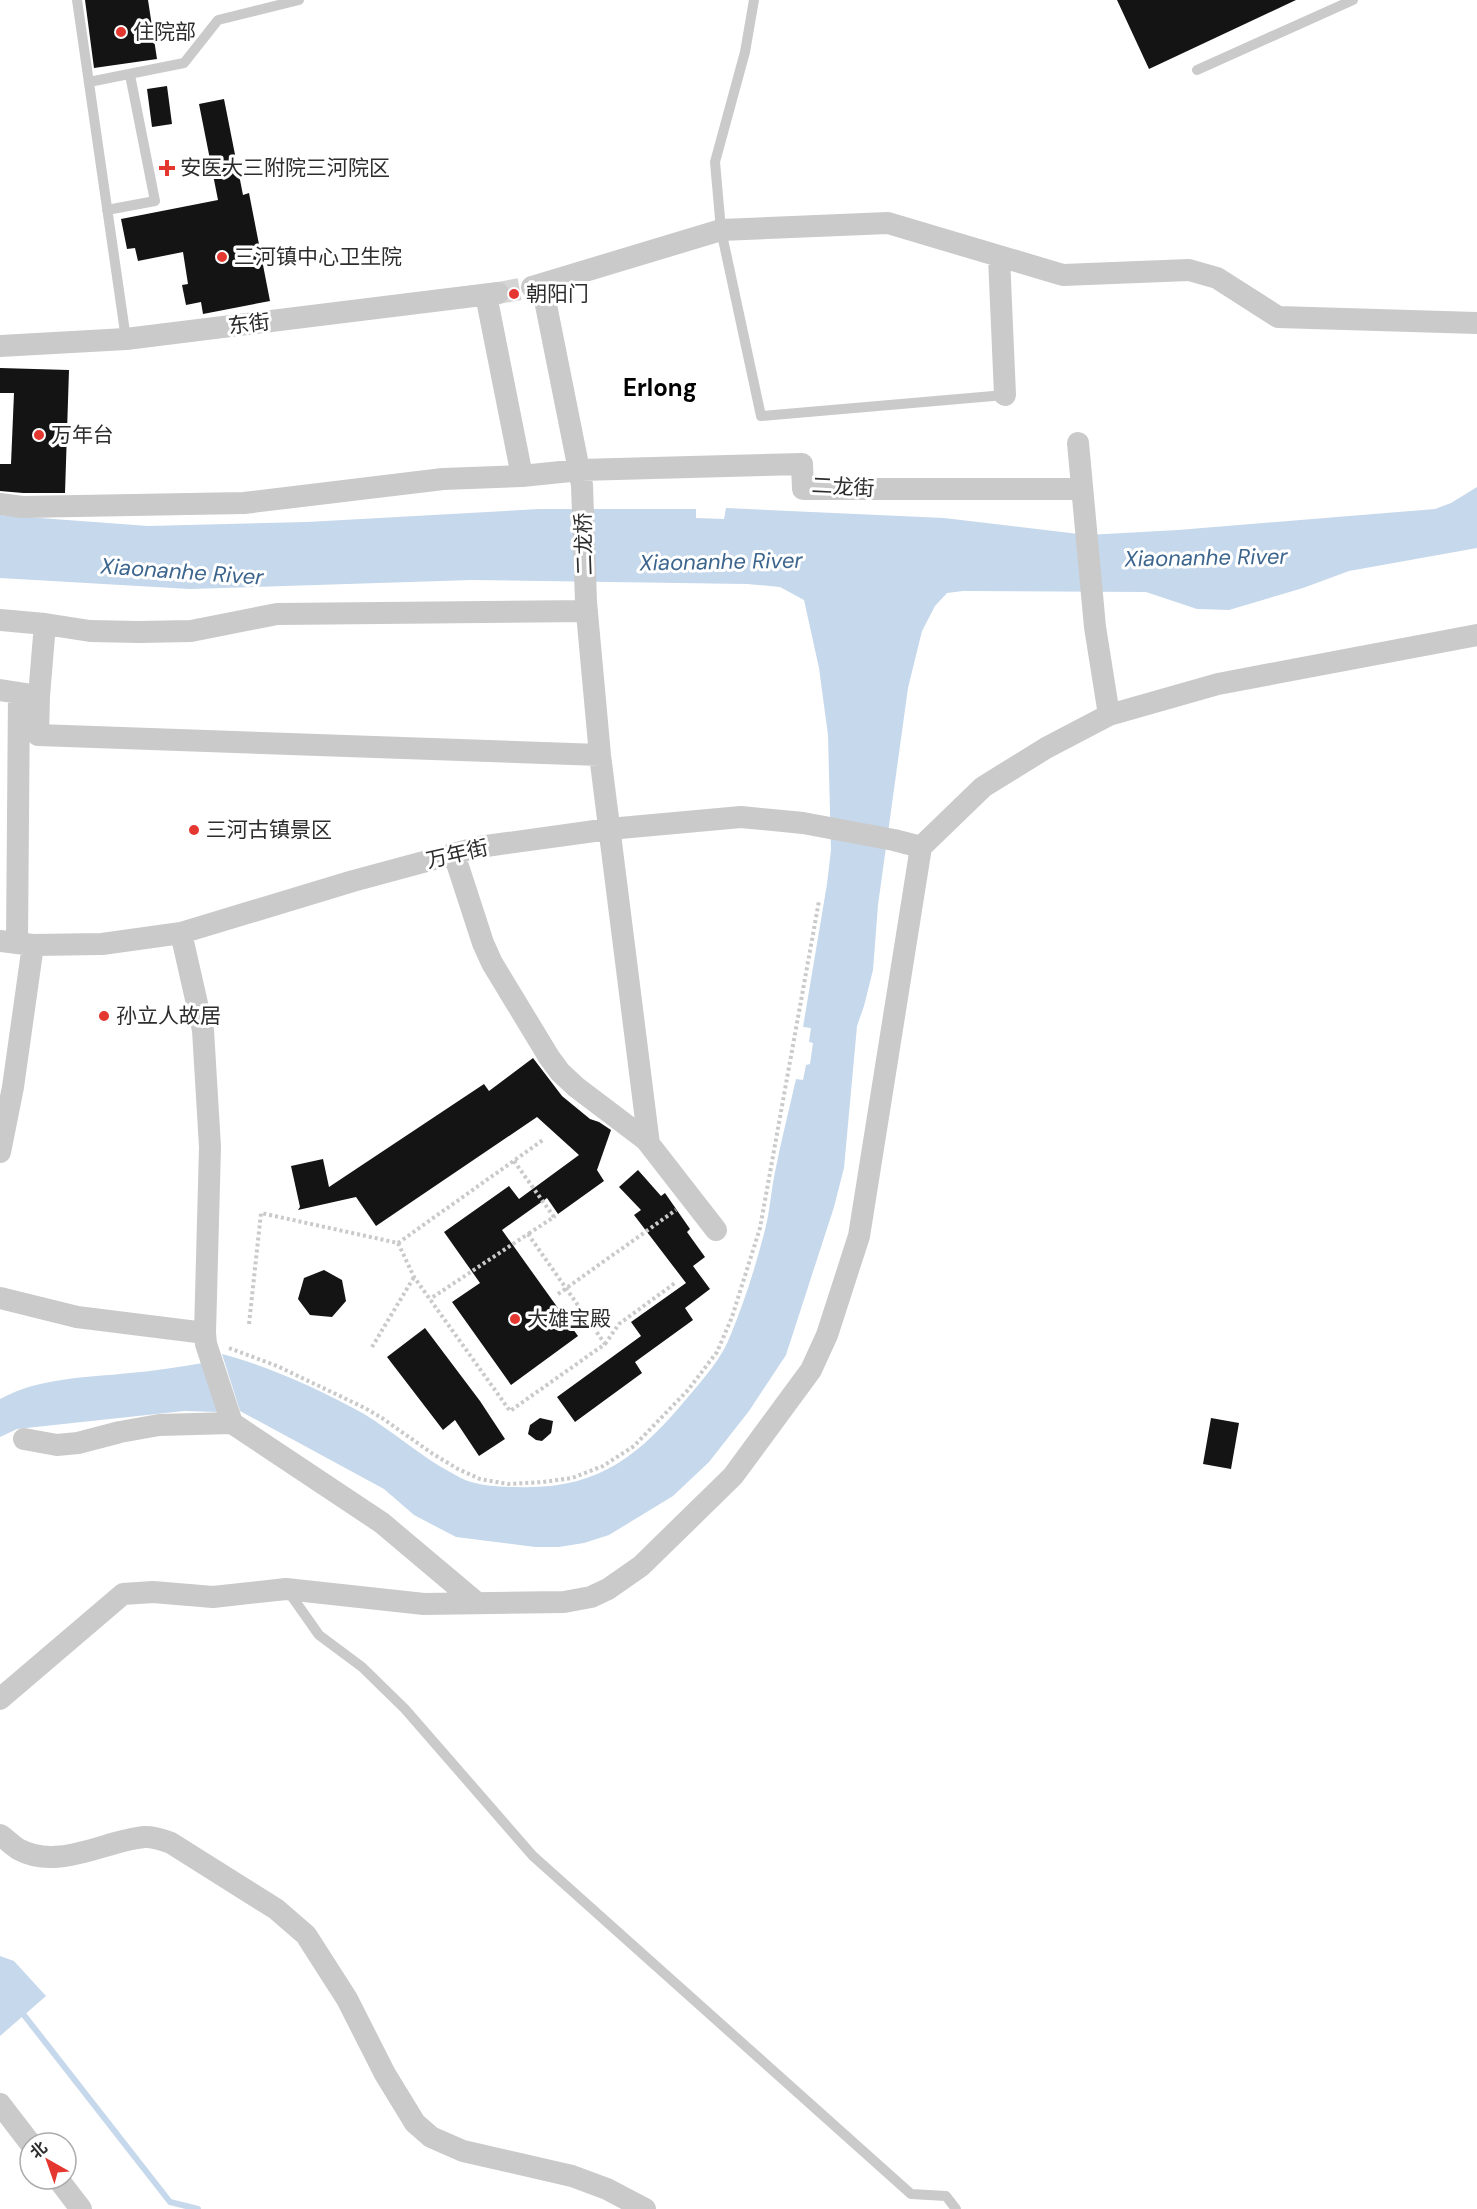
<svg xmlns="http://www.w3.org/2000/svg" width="1477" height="2209" font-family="'DM Sans','Noto Sans SC',sans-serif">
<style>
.water{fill:#c6d8eb}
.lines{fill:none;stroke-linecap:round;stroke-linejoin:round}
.stream{stroke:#c6d8eb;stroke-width:6}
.building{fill:#141414}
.street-tunnel{stroke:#d5d5d5;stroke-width:22;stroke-dasharray:22 11;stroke-linecap:butt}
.path{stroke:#cacaca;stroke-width:4;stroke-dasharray:3 3;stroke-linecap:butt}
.lane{stroke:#cacaca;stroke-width:10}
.street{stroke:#cacaca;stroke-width:22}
.poi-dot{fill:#e4372f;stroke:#fff;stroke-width:2}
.labels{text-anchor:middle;stroke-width:6;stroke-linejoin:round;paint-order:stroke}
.poi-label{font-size:21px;fill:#2d2d2d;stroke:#fff;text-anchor:start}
.street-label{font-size:21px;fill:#2d2d2d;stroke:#fff}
.water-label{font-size:22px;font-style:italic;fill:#3c658e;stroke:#fff}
.quarter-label{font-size:24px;font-weight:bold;fill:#000;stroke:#fff}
</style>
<rect width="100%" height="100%" fill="#fff"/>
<path class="water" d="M1477 487V548L1349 571 1303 588 1229 610 1197 609 1146 592 963 591 947 593 935 606 922 631 908 688 878 905 873 970 864 1006 857 1026 844 1168 834 1207 786 1355 749 1411 709 1462 673 1496 609 1535 584 1543 559 1547H535L456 1537 414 1515 384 1489 240 1411 222 1354C268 1366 323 1391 364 1414 394 1432 420 1456 450 1472 457 1476 464 1480 471 1482 485 1486 501 1487 516 1487 598 1490 638 1457 688 1397 705 1377 722 1358 731 1334 745 1300 756 1265 765 1230 770 1211 771 1191 775 1172 781 1141 789 1110 796 1079L803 1080 806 1065 810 1064 813 1043 809 1042 811 1028 803 1027 827 884 831 850 828 735 819 668 804 600 780 587 747 584 472 580 190 589 0 578V515L148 526 307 522 539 509H696V518L724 519 726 508 944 518 1087 535 1178 530 1435 509 1451 503Z
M203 1363 219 1412 184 1411 17 1429 0 1437V1399C41 1377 85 1378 130 1373 154 1371 179 1367 203 1363Z
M0 1956 14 1961 46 1996 0 2036Z"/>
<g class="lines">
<path class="stream" d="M20 2010 170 2202 198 2209"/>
</g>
<path class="building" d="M85 0H148L157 59 94 68Z
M1117 0H1296L1149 69Z
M167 86 172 124 152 127 147 89Z
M224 99 243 195 249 193 270 301 203 314 201 302 186 305 182 285 188 284 183 252 138 261 135 248 127 249 121 219 218 200 199 104Z
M0 368 69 370 65 493H23L0 491V464H11L14 393H0Z
M533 1058 562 1096 590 1119 599 1122 611 1130 597 1170 604 1181 558 1214 547 1198 502 1230 578 1336 511 1385 452 1302 480 1283 444 1232 509 1186 519 1199 579 1155 537 1117 376 1226 356 1197 298 1210 300 1207 291 1166 323 1159 329 1187 484 1084 489 1091Z
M638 1170 661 1196 665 1193 690 1229 687 1232 705 1257 693 1266 710 1289 685 1308 693 1320 635 1362 642 1373 575 1422 557 1397 641 1336 631 1322 686 1283 634 1215 641 1210 619 1187Z
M324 1270 342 1280 346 1301 332 1317 310 1315 298 1299 304 1278Z
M425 1328 480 1401 505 1439 479 1456 455 1420 443 1430 387 1357Z
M540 1418 553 1421 551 1433 542 1441 536 1440 528 1434 530 1425Z
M1211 1418 1239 1423 1231 1469 1203 1464Z"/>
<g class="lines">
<path class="street-tunnel" d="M498 293 532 287"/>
<path class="path" d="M514 1161 554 1217 528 1234
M398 1243 543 1140
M558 1294 676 1210
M249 1324 261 1213 398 1243 414 1277 510 1411 605 1344 528 1234 430 1299
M605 1344 619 1324 675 1283
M372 1347 414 1277
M229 1348 277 1366 365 1408 382 1418 433 1454 458 1469 480 1479 508 1484 543 1482 572 1478 603 1466 634 1446 688 1390 717 1352 732 1317 760 1228 819 901"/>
<path class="lane" d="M77 0 126 339
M754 0 745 52 715 162 721 230 761 416 1005 395
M1197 70 1353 0
M89 82 184 63 218 20 299 0
M107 210 155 201 130 75
M288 1591 319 1635 362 1667 405 1709 533 1856 911 2194 946 2196 956 2209"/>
<path class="street" d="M999 257 1005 395
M542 285 582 485 586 602 600 755 649 1144
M532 287 721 230 888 223 1063 275 1189 270 1217 278 1278 317 1477 323
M486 295 522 476
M0 346 126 339 498 293
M1078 443 1095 627 1109 715
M0 504 22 507 244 503 443 479 522 476 580 470 802 464 803 489H1081
M0 620 45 624 90 631 139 632 191 631 277 614 587 611
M0 690 39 696 38 735 600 755
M39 696 45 624
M454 854 483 943 492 963 549 1057 560 1072 576 1087 646 1140 716 1230
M181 933 203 1030 210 1147 205 1333 206 1344 232 1423
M0 941 33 945 102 944 181 933 353 881 479 847 609 829 741 817 803 823 894 840 921 847
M17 943 19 693
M0 1152 13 1087 33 945
M0 1298 77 1317 205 1333
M24 1439 57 1445 78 1443 120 1432 159 1425 232 1423 382 1523 477 1603
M0 1699 123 1594 153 1592 213 1597 286 1589 424 1604 564 1602 591 1597 608 1589 641 1566 733 1476 811 1370 827 1335 859 1236 921 847 983 787 1046 748 1109 715 1218 684 1477 635
M0 1835C6 1839 12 1845 18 1849 58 1871 104 1841 144 1837 154 1836 162 1840 171 1843L276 1909 306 1935 347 1999 385 2074 415 2123 431 2137 463 2151 572 2176 607 2189 645 2209
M0 2104 30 2143
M58 2179 81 2209"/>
</g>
<g class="poi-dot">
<circle cx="121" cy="32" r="6"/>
<path d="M164 159h6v6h6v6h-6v6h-6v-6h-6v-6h6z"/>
<circle cx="222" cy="257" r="6"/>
<circle cx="514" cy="294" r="6"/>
<circle cx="39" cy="435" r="6"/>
<circle cx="194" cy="830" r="6"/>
<circle cx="104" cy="1016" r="6"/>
<circle cx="515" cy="1319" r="6"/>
</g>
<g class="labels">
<g class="poi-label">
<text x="133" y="39">住院部</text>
<text x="180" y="175">安医大三附院三河院区</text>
<text x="234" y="264">三河镇中心卫生院</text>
<text x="526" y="301">朝阳门</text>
<text x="51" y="442">万年台</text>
<text x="206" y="837">三河古镇景区</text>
<text x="116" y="1023">孙立人故居</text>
<text x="527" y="1326">大雄宝殿</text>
</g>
<g class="street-label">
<text transform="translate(249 324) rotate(-7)" y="7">东街</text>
<text transform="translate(843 487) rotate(3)" y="7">二龙街</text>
<text transform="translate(584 544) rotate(-92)" y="7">二龙桥</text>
<text transform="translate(457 854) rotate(-13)" y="7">万年街</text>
</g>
<g class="water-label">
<text transform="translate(1206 557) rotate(-1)" y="8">Xiaonanhe River</text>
<text transform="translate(721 561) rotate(-1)" y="8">Xiaonanhe River</text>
<text transform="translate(182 571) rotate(4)" y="8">Xiaonanhe River</text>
</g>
<g class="quarter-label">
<text x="660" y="396">Erlong</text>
</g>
</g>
<g transform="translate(48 2161) rotate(320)"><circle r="28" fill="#ffffff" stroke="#ababab" stroke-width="1.5"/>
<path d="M0-4.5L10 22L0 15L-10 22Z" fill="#e4372f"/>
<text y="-9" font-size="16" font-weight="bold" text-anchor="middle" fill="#2d2d2d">北</text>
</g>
</svg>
